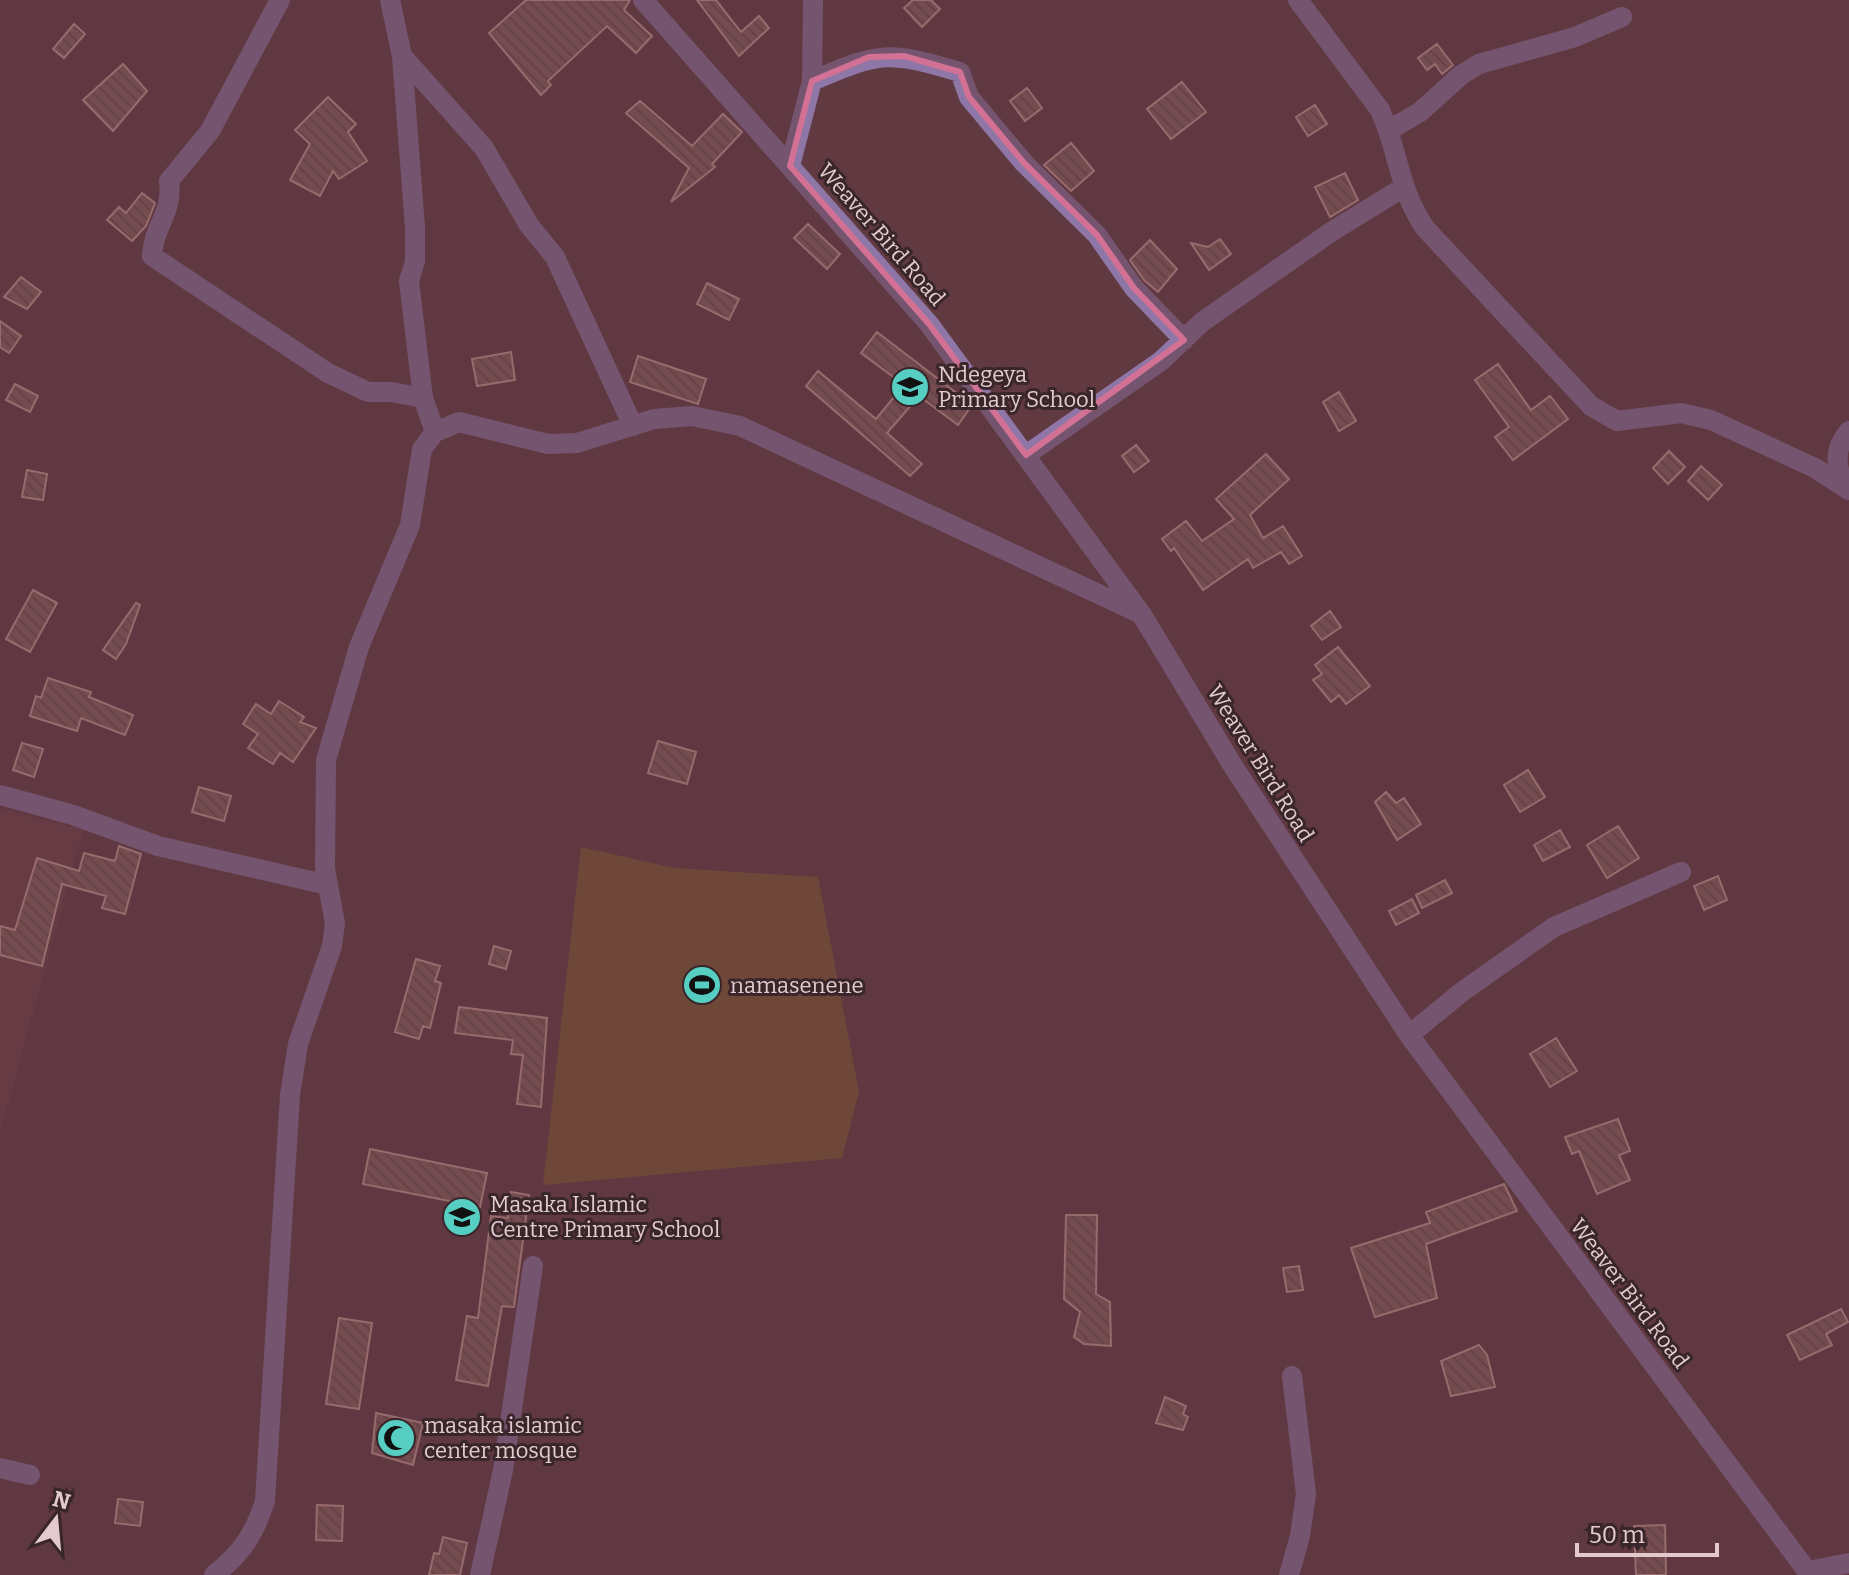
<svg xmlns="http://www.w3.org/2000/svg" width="1849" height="1575" font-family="Bitter,serif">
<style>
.built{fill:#6e3e48}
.pitch{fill:#7f592f}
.building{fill:url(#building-back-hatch);stroke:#daa9a4;stroke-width:2}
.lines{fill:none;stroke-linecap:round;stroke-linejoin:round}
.minor{stroke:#8e77a7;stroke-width:20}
.marked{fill:none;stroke:#d27194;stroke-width:6;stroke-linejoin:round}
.labels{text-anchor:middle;stroke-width:6;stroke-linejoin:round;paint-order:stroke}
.street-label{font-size:22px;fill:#e3cace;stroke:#39262a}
.poi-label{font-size:22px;fill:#e3cace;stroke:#39262a;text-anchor:start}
</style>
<defs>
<pattern id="building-back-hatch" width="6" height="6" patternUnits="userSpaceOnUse" patternTransform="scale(2)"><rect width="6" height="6" fill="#8d625d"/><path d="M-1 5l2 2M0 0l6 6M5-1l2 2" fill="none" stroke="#6c514f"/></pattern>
</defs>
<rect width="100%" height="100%" fill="#603941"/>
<path class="built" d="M0 808 83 830 1 1130H0Z"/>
<path class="pitch" d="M581 847 674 868 818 877 859 1092 842 1158 543 1185Z"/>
<path class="building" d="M526 0H630L624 10 652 36 636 53 607 26 548 81 551 85 541 95 489 33Z
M697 0H716L741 32 759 16 769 28 739 56Z
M913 0H931L940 9 922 27 904 8Z
M74 24 85 34 64 58 53 49Z
M1437 44 1453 65 1442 74 1435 64 1427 70 1418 58Z
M123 64 147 91 113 131 83 100Z
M1182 82 1206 112 1171 139 1147 109Z
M1027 88 1042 108 1025 121 1010 101Z
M328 97 356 124 348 132 367 161 339 179 333 171 320 196 290 180 310 144 295 130Z
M640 101 692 146 723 114 742 132 712 164 715 167 671 202 689 168 626 113Z
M1315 105 1327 124 1308 136 1296 117Z
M1071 143 1094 171 1071 191 1044 165Z
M1345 173 1358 200 1330 217 1315 187Z
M142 193 155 203 146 226 132 241 107 220 119 207 126 213Z
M808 224 840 254 827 269 794 238Z
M1220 239 1231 254 1209 270 1191 243 1208 247Z
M1150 240 1177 269 1158 292 1144 280 1130 260Z
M21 277 41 292 27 309 4 297Z
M707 283 739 299 729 320 697 304Z
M0 321 21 336 9 353 0 347Z
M877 332 972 405 958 425 919 396 887 433 922 464 910 476 806 386 818 371 876 419 904 385 861 353Z
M511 352 515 380 477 386 472 359Z
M638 356 706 379 698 404 630 382Z
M1498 364 1531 410 1550 396 1568 419 1513 460 1495 437 1509 427 1475 380Z
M15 384 38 396 30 412 6 400Z
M1339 392 1356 421 1339 431 1323 402Z
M1136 445 1149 461 1134 472 1122 456Z
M1669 451 1685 467 1668 484 1653 468Z
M1266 454 1289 479 1250 515 1263 538 1283 526 1302 556 1289 564 1281 552 1253 568 1248 559 1203 590 1174 548 1171 551 1162 539 1186 521 1202 541 1234 519 1216 499Z
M1701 466 1722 485 1708 500 1688 481Z
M27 470 47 474 43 500 22 497Z
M33 590 57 603 30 652 6 639Z
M136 603 140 605 126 644 116 659 103 650Z
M1330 611 1341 627 1322 640 1311 626Z
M1338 647 1370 686 1346 704 1339 695 1331 702 1313 680 1322 674 1315 665Z
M48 678 91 692 89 697 133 715 125 735 81 718 77 731 30 716 36 696 41 698Z
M279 701 304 717 300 722 316 728 293 762 280 753 273 764 248 748 258 734 243 724 256 704 271 714Z
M658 741 696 752 687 784 648 773Z
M22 743 43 749 34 777 13 770Z
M1528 770 1545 797 1520 812 1504 785Z
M199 787 231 796 224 821 192 812Z
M1386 792 1396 803 1404 798 1421 824 1397 840 1375 802Z
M1618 826 1639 858 1607 878 1587 845Z
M1560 830 1570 847 1543 861 1534 845Z
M119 846 141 854 125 914 102 908 106 896 62 884 42 966 0 955V926L15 930 37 858 79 871 84 853 115 861Z
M1718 876 1727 900 1704 910 1694 886Z
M1445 880 1452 893 1422 908 1416 895Z
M1412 899 1419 913 1396 925 1389 911Z
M494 946 511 951 506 969 489 964Z
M416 959 440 966 435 981 441 983 430 1028 423 1026 419 1039 395 1032Z
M459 1007 547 1018 541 1107 517 1104 523 1055 511 1054 513 1040 455 1033Z
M1556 1038 1577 1071 1550 1087 1530 1054Z
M1618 1119 1630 1151 1619 1155 1630 1180 1597 1194 1579 1151 1572 1154 1565 1137Z
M370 1149 487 1173 480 1207 363 1184Z
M1504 1184 1517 1211 1426 1244 1437 1298 1375 1317 1351 1248 1430 1223 1426 1212Z
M511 1192 529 1195 514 1307 502 1306 488 1386 456 1380 467 1316 478 1318 491 1216 508 1218Z
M1066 1215H1097L1096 1294 1110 1302 1111 1346 1084 1344 1074 1337 1080 1312 1064 1299Z
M1299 1266 1303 1290 1287 1292 1283 1268Z
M1841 1309 1848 1322 1826 1334 1832 1345 1800 1360 1787 1335Z
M339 1318 372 1323 359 1409 326 1404Z
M1479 1345 1487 1355 1495 1387 1451 1396 1441 1361Z
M1165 1397 1186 1406 1183 1414 1188 1417 1183 1430 1156 1423Z
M376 1413 423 1423 413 1465 372 1453Z
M118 1499 143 1502 140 1526 115 1523Z
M317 1505 343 1506 342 1541 316 1540Z
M1665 1525 1666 1575H1636L1634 1526Z
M443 1537 467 1543 460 1575H429L434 1553 439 1554Z"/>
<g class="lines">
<path class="minor" d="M280 0 210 131 169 181C173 215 154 223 152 256L328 373 368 392H391L423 398
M390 0 402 56 415 228V261L409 281 423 398 435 432
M643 0 929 324 1142 615 1233 766 1409 1035 1810 1575
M1298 0 1380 110C1399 152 1398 188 1425 228L1591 406 1617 421 1681 413 1711 420 1815 468 1849 490
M402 56 484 148 529 225 555 257 633 426
M812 81C882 51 887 51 960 72L969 97 1024 163 1097 235 1134 288 1184 340
M1389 130 1420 112 1461 75 1479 64 1575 37 1622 17
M790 166 812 81 813 0
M1026 455 1161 361 1202 322 1331 232 1404 187
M1844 487C1836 464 1833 450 1849 431
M0 795 73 815 158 846 328 885
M1409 1035 1463 991 1554 927 1681 872
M0 1468 30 1475
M1808 1571 1849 1563
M214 1575C242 1553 254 1535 265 1501L290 1095 298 1044 332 946 335 923 325 869 326 760 359 647 410 525 422 449 435 432 459 422 548 444 577 443 654 419 692 416 740 426 1139 613
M480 1575 503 1470 533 1266
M1289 1575 1300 1536 1306 1494 1292 1376"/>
</g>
<path d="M0 0H1849V1575H0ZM904 56 960 72 969 97 1024 163 1097 235 1134 288 1184 340 1026 455 929 324 790 166 812 81 869 57Z" fill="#603941" fill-opacity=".55" fill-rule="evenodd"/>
<path class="marked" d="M904 56 960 72 969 97 1024 163 1097 235 1134 288 1184 340 1026 455 929 324 790 166 812 81 869 57Z"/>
<defs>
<g id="school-disc" transform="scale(2)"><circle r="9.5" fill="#57cec2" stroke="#39262a"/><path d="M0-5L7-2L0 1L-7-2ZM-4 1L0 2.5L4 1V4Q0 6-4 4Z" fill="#111"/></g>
<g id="stadium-disc" transform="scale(2)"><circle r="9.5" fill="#57cec2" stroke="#39262a"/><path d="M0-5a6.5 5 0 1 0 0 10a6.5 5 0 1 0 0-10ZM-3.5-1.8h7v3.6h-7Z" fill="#111"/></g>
<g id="mosque-disc" transform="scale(2)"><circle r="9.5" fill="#57cec2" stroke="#39262a"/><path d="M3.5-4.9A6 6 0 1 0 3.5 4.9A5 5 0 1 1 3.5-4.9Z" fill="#111"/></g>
</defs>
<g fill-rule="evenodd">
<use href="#school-disc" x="910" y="387"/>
<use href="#stadium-disc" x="702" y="985"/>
<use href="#school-disc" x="462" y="1217"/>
<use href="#mosque-disc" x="396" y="1438"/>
</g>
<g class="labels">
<g class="street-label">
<text transform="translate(882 234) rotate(49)" y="8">Weaver Bird Road</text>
<text transform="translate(1261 763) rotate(58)" y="8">Weaver Bird Road</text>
<text transform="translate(1630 1293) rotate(53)" y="8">Weaver Bird Road</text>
</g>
<g class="poi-label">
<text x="938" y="382">Ndegeya<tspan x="938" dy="25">Primary School</tspan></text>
<text x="730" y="993">namasenene</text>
<text x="490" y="1212">Masaka Islamic<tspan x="490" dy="25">Centre Primary School</tspan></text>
<text x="424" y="1433">masaka islamic<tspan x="424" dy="25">center mosque</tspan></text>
</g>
</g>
<g transform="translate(56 1519) rotate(16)" stroke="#39262a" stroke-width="6" paint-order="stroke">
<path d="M0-6L14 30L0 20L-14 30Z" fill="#e3cace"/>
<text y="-12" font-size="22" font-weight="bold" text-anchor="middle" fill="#e3cace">N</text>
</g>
<path d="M1577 1543v12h140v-12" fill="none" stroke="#e3cace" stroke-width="4"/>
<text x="1589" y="1543" font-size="24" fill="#e3cace" stroke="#39262a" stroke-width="6" paint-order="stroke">50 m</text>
</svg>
